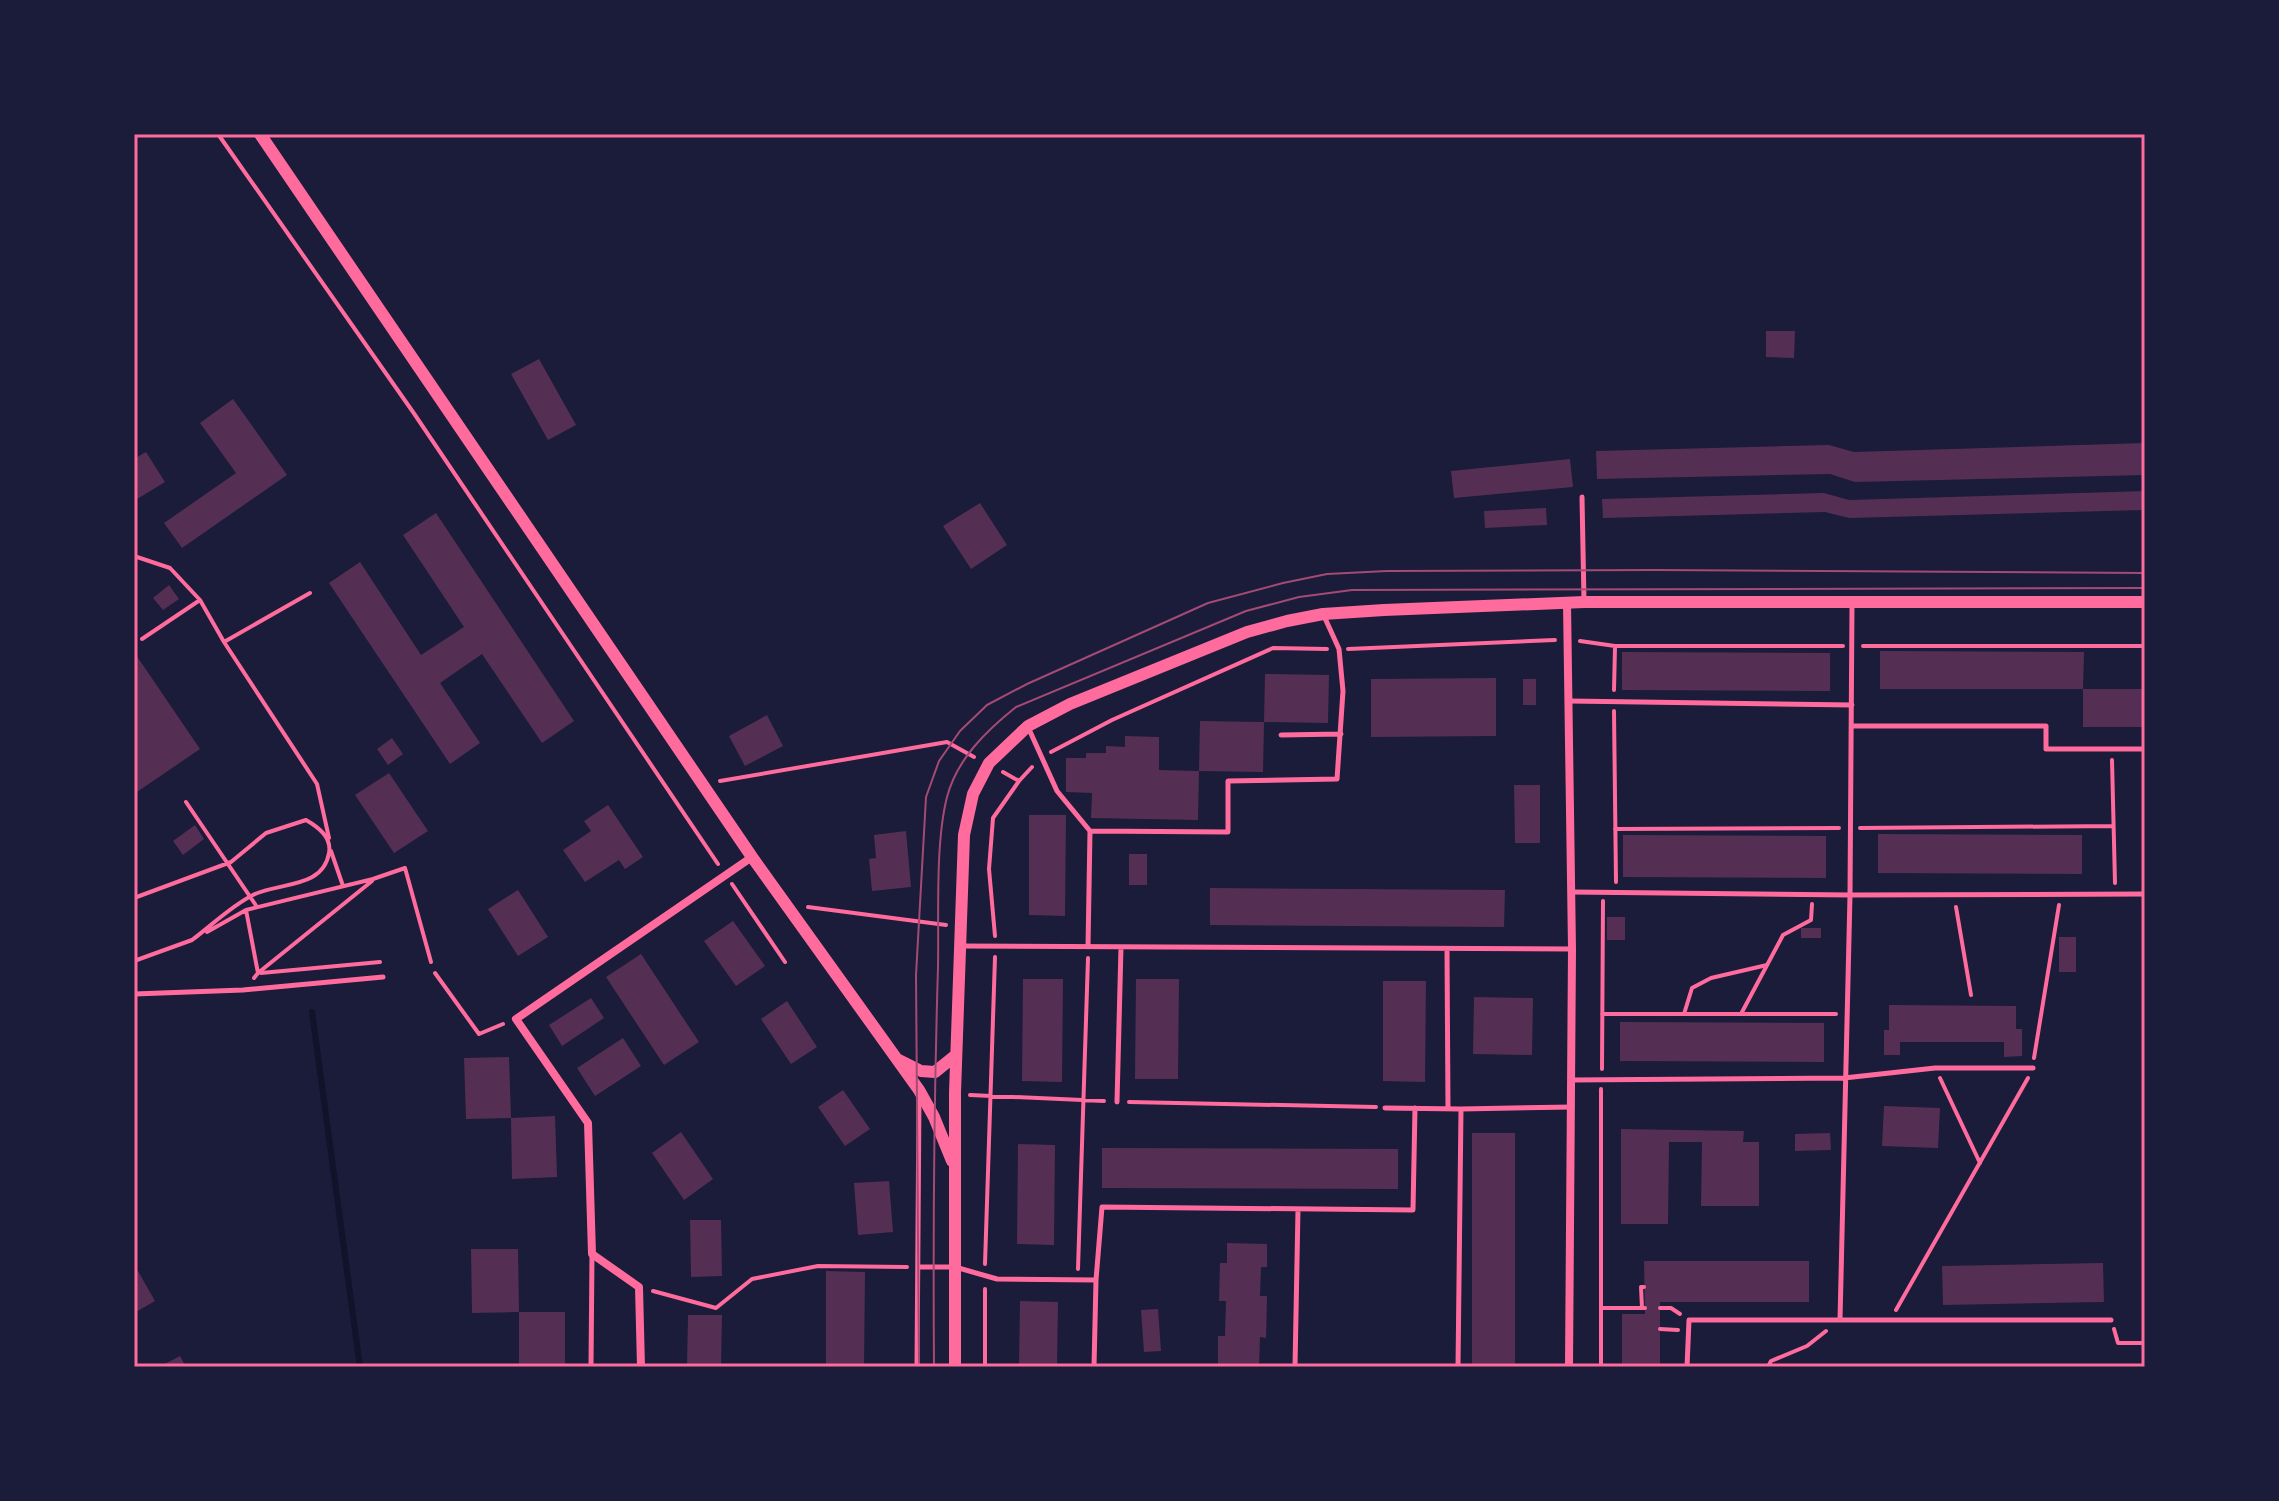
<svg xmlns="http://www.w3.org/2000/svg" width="2279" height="1501" font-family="Merriweather,serif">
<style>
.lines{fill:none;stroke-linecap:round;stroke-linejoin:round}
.stream{stroke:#12122b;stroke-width:6}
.building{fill:#542f53}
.path{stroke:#ff6b9d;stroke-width:4}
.service{stroke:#ff6b9d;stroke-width:5}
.minor{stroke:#ff6b9d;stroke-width:8}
.tertiary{stroke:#ff6b9d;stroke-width:12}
.tram{stroke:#a44b75;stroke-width:2}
.neatline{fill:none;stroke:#ff6b9d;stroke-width:3}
</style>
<rect width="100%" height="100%" fill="#1b1b3a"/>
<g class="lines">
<path class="stream" d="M312 1012 360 1367"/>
</g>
<path class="building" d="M1766 331H1795L1794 358 1766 357Z
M539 359 576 425 548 440 511 374Z
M233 399 287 475 182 548 164 523 236 473 200 423Z
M2145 443V475L1855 482 1830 474 1597 479 1596 451 1829 445 1854 452Z
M146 452 165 482 134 501V459Z
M1570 459 1573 487 1454 498 1451 471Z
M2145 491V510L1849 518 1825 512 1603 518 1602 499 1824 493 1849 500Z
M980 503 1007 545 971 569 943 526Z
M1546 508 1547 525 1485 528 1484 511Z
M436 513 574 721 542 743 482 654 440 683 480 743 450 764 329 583 360 562 421 655 464 627 403 535Z
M169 585 179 599 163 610 153 598Z
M1880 651 2084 652 2083 689H2145V727H2083V689H1880Z
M134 652 200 749 134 794Z
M1622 652 1830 653V691L1622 690Z
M1265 674 1329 675 1328 723 1264 722Z
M1496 678V736L1371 737V679Z
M1523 679H1536V705H1523Z
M767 715 783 746 745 766 729 736Z
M1200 721 1264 722 1263 772 1199 771Z
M1125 736 1159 737V770L1199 771 1198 820 1091 818 1092 793 1066 792V758H1086V753H1106V746L1125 747Z
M392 738 403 754 388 765 377 749Z
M389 773 428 831 394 853 355 795Z
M1514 785H1540V843H1515Z
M608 805 643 857 625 869 619 860 585 882 563 850 591 831 584 821Z
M1029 815H1066L1065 916 1029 915Z
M195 825 204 839 183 855 173 841Z
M906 831 911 887 872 891 869 859 876 858 874 835Z
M1878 834 2082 835V874L1878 873Z
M1623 835 1826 836V878L1623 877Z
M1129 854H1147V885H1129Z
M1210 888 1505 890 1504 927 1210 925Z
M518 890 548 937 518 956 488 909Z
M1607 917H1625V940H1607Z
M733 921 765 966 736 986 704 941Z
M1801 928H1821V938H1801Z
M2059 937H2076V972H2059Z
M641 954 699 1042 664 1065 606 977Z
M1023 979H1063L1062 1082 1022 1081Z
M1136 979H1179L1178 1079H1135Z
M1383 981H1426L1425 1082 1383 1081Z
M1474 997 1533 998 1532 1055 1473 1054Z
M591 998 604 1018 562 1046 549 1025Z
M787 1001 817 1047 791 1064 761 1019Z
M1889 1005 2016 1006V1029H2022V1056L2004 1057V1042H1900V1055H1884V1030H1889Z
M1620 1022 1824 1023V1062L1620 1061Z
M623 1038 641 1066 595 1096 577 1068Z
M509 1057 511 1118 466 1119 464 1058Z
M843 1090 870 1129 845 1146 818 1107Z
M1884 1106 1940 1108 1938 1148 1882 1146Z
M555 1116 557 1177 512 1179 511 1118Z
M1621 1129 1744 1131 1743 1142H1759V1206H1701L1702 1142H1669L1668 1224H1621Z
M681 1132 713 1179 684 1200 652 1153Z
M1472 1133H1515V1367H1472Z
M1830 1133 1831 1150 1795 1151V1134Z
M1018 1144 1055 1145 1054 1245 1017 1244Z
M1102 1148 1398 1149V1189L1102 1188Z
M889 1181 893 1232 858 1235 854 1183Z
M690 1220H721L722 1276 691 1277Z
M1227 1243 1267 1244V1267H1261L1260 1296H1267L1266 1338 1260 1337 1259 1367H1218V1336H1225L1226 1301H1219L1220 1263H1227Z
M471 1249H518L519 1312H565V1367H519V1312L472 1313Z
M1644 1261H1809V1302H1660V1367H1622V1314H1645Z
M2103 1263 2104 1302 1943 1305 1942 1266Z
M138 1271 155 1301 134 1313V1273Z
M826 1271 865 1272 864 1367H826Z
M1020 1301 1058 1302 1057 1367H1019Z
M1158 1309 1161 1351 1144 1352 1141 1310Z
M688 1315H722L721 1367H687Z
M180 1356 186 1367H159Z"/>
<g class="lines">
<path class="path" d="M218 134 413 412 718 864
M134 556 170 568 200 600
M142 639 200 600 224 642 310 593
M1580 641 1615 646H1843
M224 642 317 784 329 838
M1863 646H2145
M1348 649 1555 640
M1614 690 1615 647
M1614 711 1616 882
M1051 752 1112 720 1273 648 1327 649
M2112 760 2115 883
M1003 772 1019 781
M720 781 947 742 974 757
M186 802 257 907
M1860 828 2113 826
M1615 829 1839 828
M331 851 343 886
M732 884 785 962
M134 898 231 862 266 833 306 820C318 827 332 837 329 853 323 889 279 882 253 895 231 906 211 926 192 940
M808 907 946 925
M1956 907 1971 995
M207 932 246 910
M995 936 989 869 993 818 1019 781 1032 767
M134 961 192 940
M258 973 372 881
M261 973 380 962
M435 973 479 1034 503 1024
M254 978 258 973 246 910 373 879 405 868 431 962
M1602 1014H1836
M1684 1014 1692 988 1711 978 1767 965
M1741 1014 1783 935 1811 920 1812 904
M2034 1058 2059 905
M1602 1069 1603 901
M1940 1078 1980 1163
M970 1095 1104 1101
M1129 1102 1376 1107
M985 1264 995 957
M1078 1269 1088 958
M653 1291 716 1308 752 1279 818 1266 907 1267
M1601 1308H1645
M1642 1308 1641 1287H1644
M1660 1308H1671L1680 1314
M1896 1310 2028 1078
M1660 1329 1678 1330
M2114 1329 2118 1343H2145
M985 1367V1289
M1601 1367V1089
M1768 1367 1771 1361 1807 1346 1826 1331"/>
<path class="service" d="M1582 497 1584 601
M1569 701 1852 705
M1852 726H2046V749H2145
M1028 727 1057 791 1090 831 1088 947
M1281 735 1341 734
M1090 831 1228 832V781L1337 779 1343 691 1339 649 1324 616
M1571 892 1850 895 2145 894
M960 946 1572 949
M1447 949 1448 1109
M134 994 243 990 383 977
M1571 1080 1844 1078 1935 1068H2033
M1117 1102 1121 947
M1385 1108 1461 1109
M918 1267H955L997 1279 1096 1280 1102 1207 1413 1210 1415 1108
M1840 1320 1850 895 1852 605
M591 1367 592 1255
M917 1367 919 1096
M1094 1367 1096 1280
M1295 1367 1298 1209
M1458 1367 1461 1109 1572 1107
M1687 1367 1689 1320H2111"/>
<path class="minor" d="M1567 603 1572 949 1569 1367
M641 1367 639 1287 592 1254 588 1123 516 1019 752 857"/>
<path class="tertiary" d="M260 134 752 857 919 1090 934 1117 952 1161
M899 1060 921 1071 935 1072 956 1055
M955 1367V1093L964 835 973 794 989 763 1028 726 1070 704 1247 632 1287 621 1323 614 1384 610 1584 602H2145"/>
<path class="tram" d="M919 1367 916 975 926 797 939 761 960 731 987 705 1027 684 1208 603 1283 583 1327 574 1387 571 1656 570 2145 573
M934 1367C933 1233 934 1100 938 967 939 917 935 844 947 797 957 759 986 731 1016 707L1246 611 1299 597 1352 590 2145 588"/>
</g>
<rect width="2279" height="1501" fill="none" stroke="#1b1b3a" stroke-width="272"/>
<rect x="136" y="136" width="2007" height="1229" class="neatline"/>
</svg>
